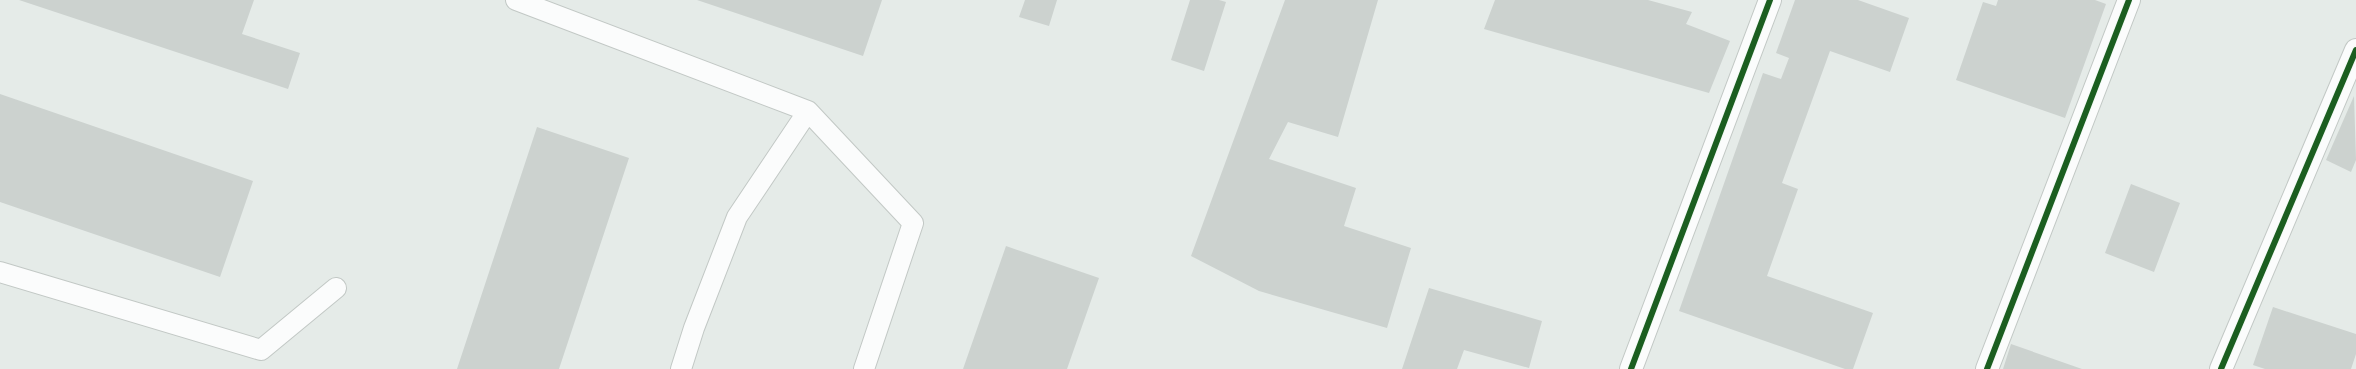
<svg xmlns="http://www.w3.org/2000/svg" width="2356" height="369" font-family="Ubuntu,sans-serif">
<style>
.building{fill:#ccd2cf}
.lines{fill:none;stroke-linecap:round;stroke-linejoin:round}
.lane-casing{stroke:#c2c8c5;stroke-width:22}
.street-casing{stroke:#c2c8c5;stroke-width:24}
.lane{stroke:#fbfcfc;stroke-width:20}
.street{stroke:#fbfcfc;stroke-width:22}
.cycleway-casing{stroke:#f3faf5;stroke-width:8}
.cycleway{stroke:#1b5e20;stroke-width:6}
</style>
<rect width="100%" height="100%" fill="#e5ebe8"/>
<path class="building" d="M19 0H254L242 34 300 53 288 89Z
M697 0H882L863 56Z
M1025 0H1057L1049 26 1019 17Z
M1190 0H1219L1226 2 1204 71 1171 60Z
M1285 0H1378L1338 137 1288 122 1269 159 1356 188 1344 226 1411 248 1387 328 1259 291 1191 256Z
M1495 0H1648L1692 12 1686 24 1730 41 1709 93 1484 29Z
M1795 0H1858L1909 18 1890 72 1830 51 1782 183 1798 189 1767 276 1873 313 1853 369H1845L1679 311 1763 73 1781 79 1789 58 1776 53Z
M1998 0H2095L2106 4 2065 118 1956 80 1983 2 1996 6Z
M0 94 253 181 220 277 0 202Z
M2354 96 2356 160 2351 172 2326 160Z
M537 127 629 158 559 369H457Z
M2131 184 2180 203 2154 272 2105 253Z
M1006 246 1099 278 1067 369H963Z
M1429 288 1542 321 1529 368 1464 350 1457 369H1402Z
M2273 307 2356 334V354L2351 369H2265L2253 365Z
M2011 344 2082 369H2003Z"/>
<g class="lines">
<g class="lane-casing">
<path id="lane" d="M516 0 808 111 913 223 864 369
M0 272 261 350 336 288
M681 369 694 328 737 217 808 111"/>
</g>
<g class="street-casing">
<path id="street" d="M1631 369 1770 0
M1987 369 2129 0
M2221 369 2356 50"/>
</g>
<use href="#lane" class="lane"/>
<use href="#street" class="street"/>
<g class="cycleway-casing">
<path id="cycleway" d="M1631 369 1770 0
M1987 369 2129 0
M2221 369 2356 50"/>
</g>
<use href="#cycleway" class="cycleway"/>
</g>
</svg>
